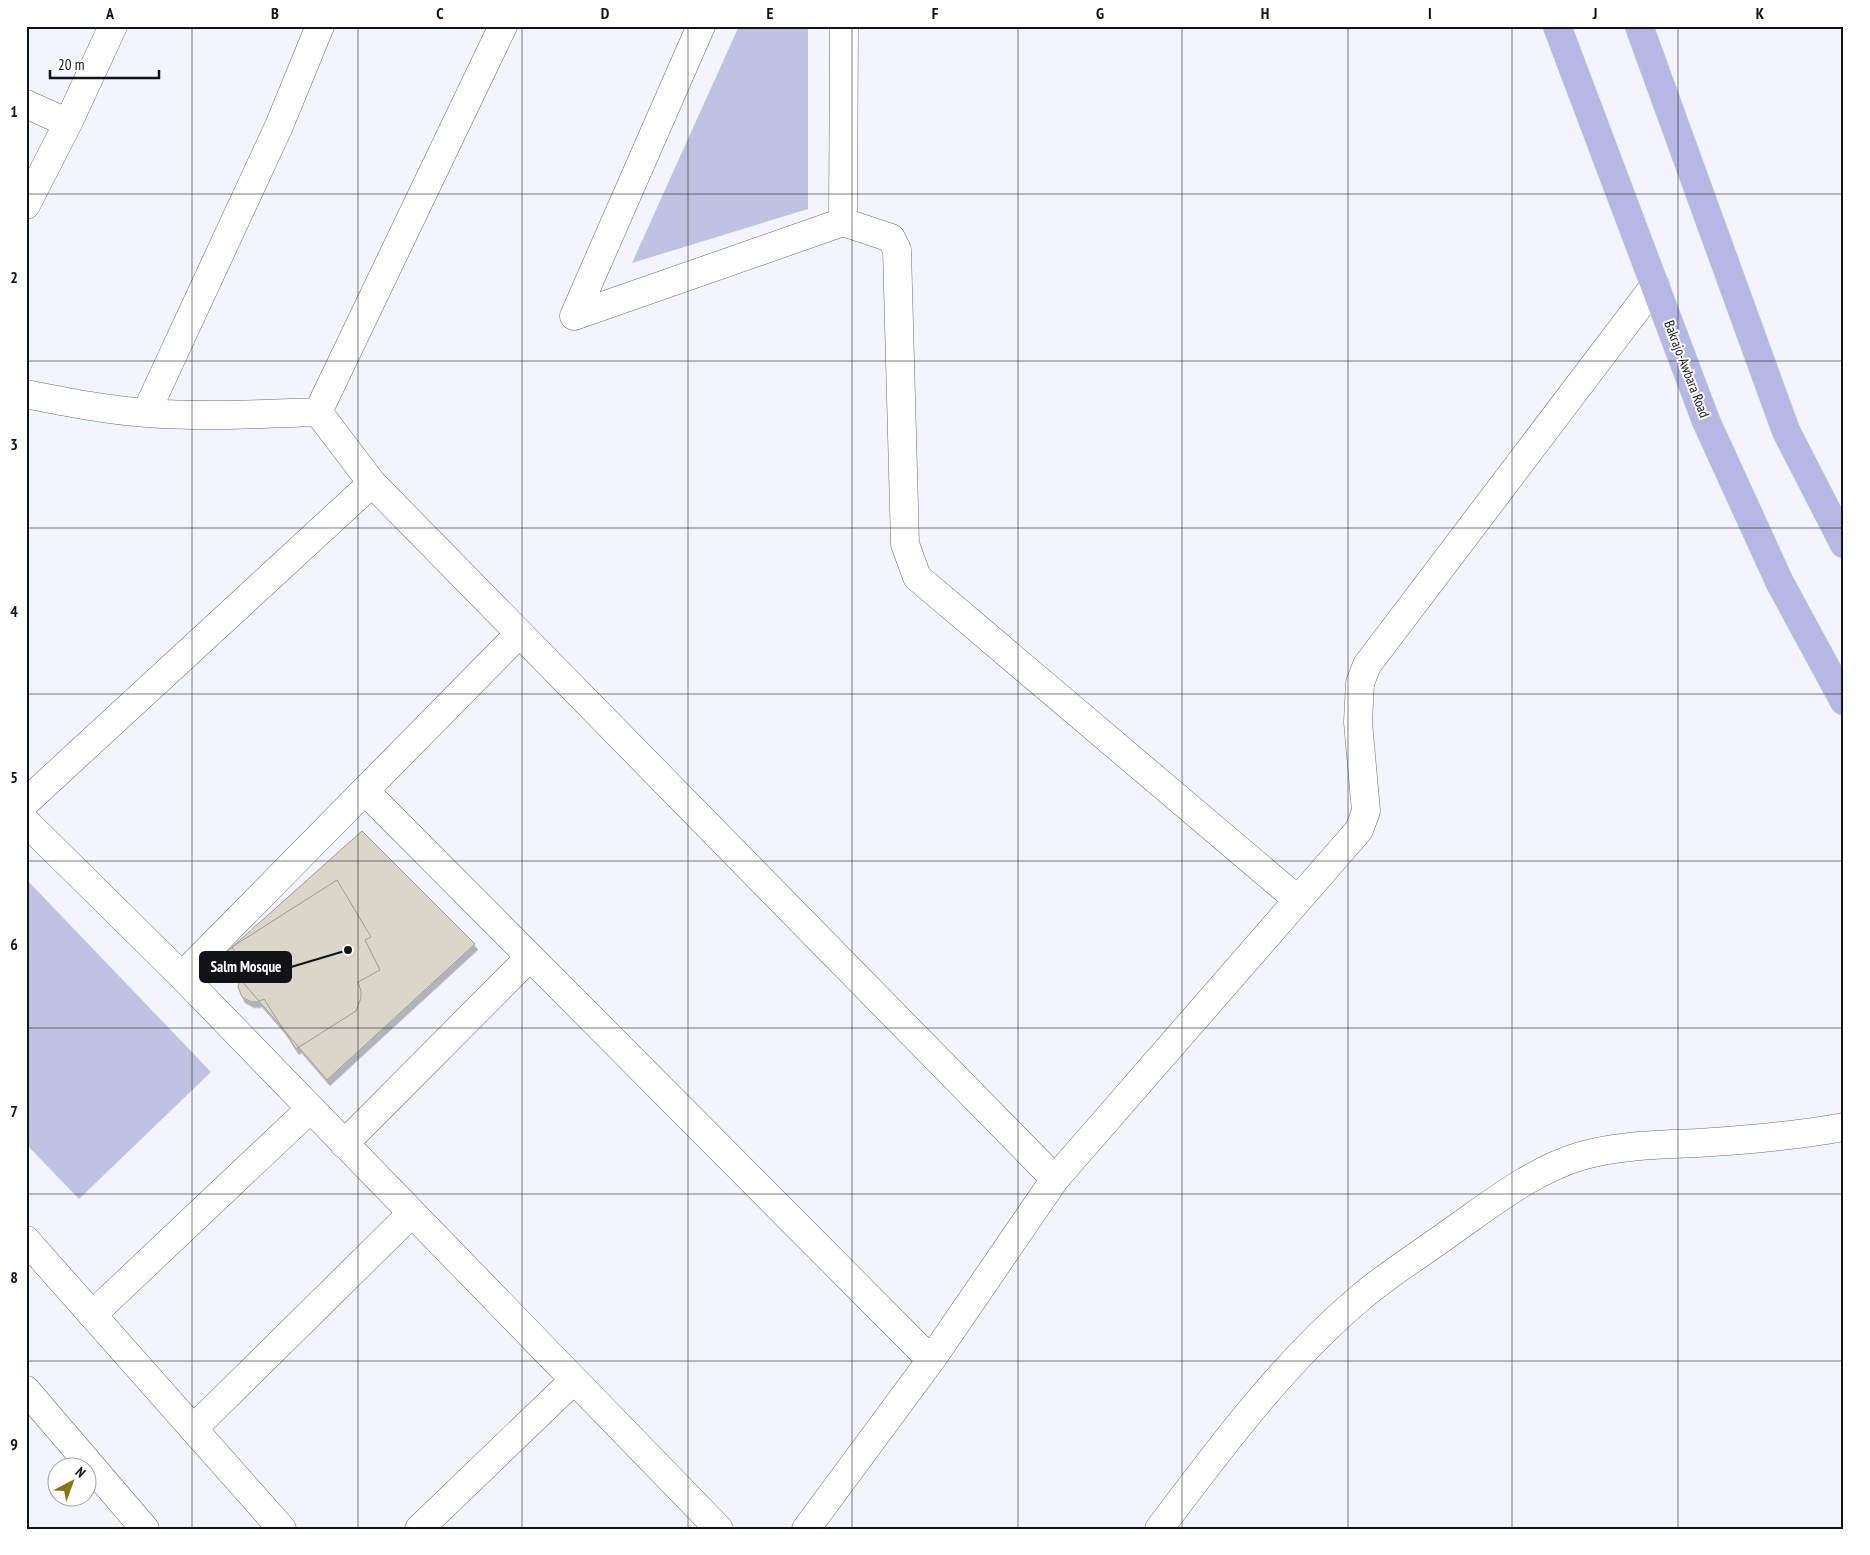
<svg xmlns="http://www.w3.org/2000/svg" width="1870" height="1555" font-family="'PT Sans Narrow',sans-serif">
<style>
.green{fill:#bfc2e0}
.building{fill:#dad7ca;stroke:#9e9b8f;filter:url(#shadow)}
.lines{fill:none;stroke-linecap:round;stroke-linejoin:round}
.minor-casing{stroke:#696a76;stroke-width:29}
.major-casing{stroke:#d4d5d5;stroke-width:29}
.minor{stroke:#fff;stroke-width:28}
.major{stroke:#b6b8e4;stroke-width:28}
.grid{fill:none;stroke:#121317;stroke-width:1;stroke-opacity:0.55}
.labels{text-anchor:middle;stroke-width:4;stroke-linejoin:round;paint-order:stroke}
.street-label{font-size:14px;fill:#121317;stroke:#fff}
.leader{fill:none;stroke:#121317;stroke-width:2}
.callout-dot{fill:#121317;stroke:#fff;stroke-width:2}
.callout{fill:#121317;stroke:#121317;stroke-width:2}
.callout-label{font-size:15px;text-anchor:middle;font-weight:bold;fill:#fff}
.neatline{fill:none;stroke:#121317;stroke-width:2}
.grid-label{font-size:16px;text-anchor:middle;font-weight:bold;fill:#121317}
</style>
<defs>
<filter id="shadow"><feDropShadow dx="3" dy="5.5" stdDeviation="0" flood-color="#0004"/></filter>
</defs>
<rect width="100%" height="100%" fill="#f2f4fe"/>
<path class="green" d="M739 26H808V209L632 263Z
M26 879 211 1072 79 1199 26 1144Z"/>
<path class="building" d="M362 831 475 944 327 1080 221 957Z
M337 880 371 937 365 940 380 970 358 982 361 991V998L356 1011 296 1049 264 999 257 1002H251L242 997 238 987 239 981 247 971 232 947Z"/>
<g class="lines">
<g class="minor-casing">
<path id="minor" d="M26 104 68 123
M26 205 68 123 113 26
M843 222 891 238 897 250 905 544 917 577 1298 900
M574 316 843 222 844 26
M574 316 701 26
M26 394C66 402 106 410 147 413 204 417 261 414 318 412
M318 412 372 483 1055 1179
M318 412 503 26
M146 413 279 126 320 26
M365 791 931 1360
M26 802 372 483
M26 822 182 976 719 1529
M182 976 519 634
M344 1144 530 957
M26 1240 282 1529
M92 1315 310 1109
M26 1390 145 1529
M193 1429 412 1213
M419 1529 574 1380
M806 1529 931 1360 1055 1179 1359 830 1366 811 1358 722 1360 683 1367 665 1655 285
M1159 1529C1221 1447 1281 1365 1360 1298 1389 1273 1424 1252 1455 1229 1495 1201 1534 1170 1581 1156 1619 1145 1659 1145 1698 1143 1747 1140 1795 1136 1844 1127"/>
</g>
<g class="major-casing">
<path id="major" d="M1557 26 1706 421 1780 583 1844 701
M1639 26 1786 431 1844 544"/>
</g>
<use href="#minor" class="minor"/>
<use href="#major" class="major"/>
</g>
<path class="grid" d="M192 26V1529M358 26V1529M522 26V1529M688 26V1529M852 26V1529M1018 26V1529M1182 26V1529M1348 26V1529M1512 26V1529M1678 26V1529M26 194H1844M26 361H1844M26 528H1844M26 694H1844M26 861H1844M26 1028H1844M26 1194H1844M26 1361H1844"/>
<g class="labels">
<g class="street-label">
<text transform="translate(1687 369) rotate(69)" y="5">Bakrajo-Awbara Road</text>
</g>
</g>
<path class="leader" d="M348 950L291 967"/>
<circle class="callout-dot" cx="348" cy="950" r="5"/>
<rect class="callout" x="200" y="952" width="91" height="30" rx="5"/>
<g class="callout-label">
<text x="246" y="972">Salm Mosque</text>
</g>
<rect width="1870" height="1555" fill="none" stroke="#ffffff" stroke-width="55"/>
<g transform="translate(72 1482) rotate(41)"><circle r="24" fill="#ffffff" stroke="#a0a1a2"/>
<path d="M0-4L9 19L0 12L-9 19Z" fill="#877417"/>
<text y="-8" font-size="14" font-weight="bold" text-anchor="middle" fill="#121317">N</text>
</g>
<path d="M50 70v8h109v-8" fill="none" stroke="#121317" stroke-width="2.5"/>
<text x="58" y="70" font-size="15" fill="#121317" stroke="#ffffff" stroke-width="4" paint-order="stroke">20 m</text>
<rect x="28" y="28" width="1814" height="1500" class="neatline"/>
<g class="grid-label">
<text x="110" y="19">A</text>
<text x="275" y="19">B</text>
<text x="440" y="19">C</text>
<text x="605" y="19">D</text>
<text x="770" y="19">E</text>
<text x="935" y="19">F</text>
<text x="1100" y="19">G</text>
<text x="1265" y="19">H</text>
<text x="1430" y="19">I</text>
<text x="1595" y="19">J</text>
<text x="1760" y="19">K</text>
<text x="14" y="117">1</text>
<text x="14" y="283">2</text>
<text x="14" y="450">3</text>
<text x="14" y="617">4</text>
<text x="14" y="783">5</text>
<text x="14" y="950">6</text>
<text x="14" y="1117">7</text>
<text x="14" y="1283">8</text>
<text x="14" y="1450">9</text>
</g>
</svg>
